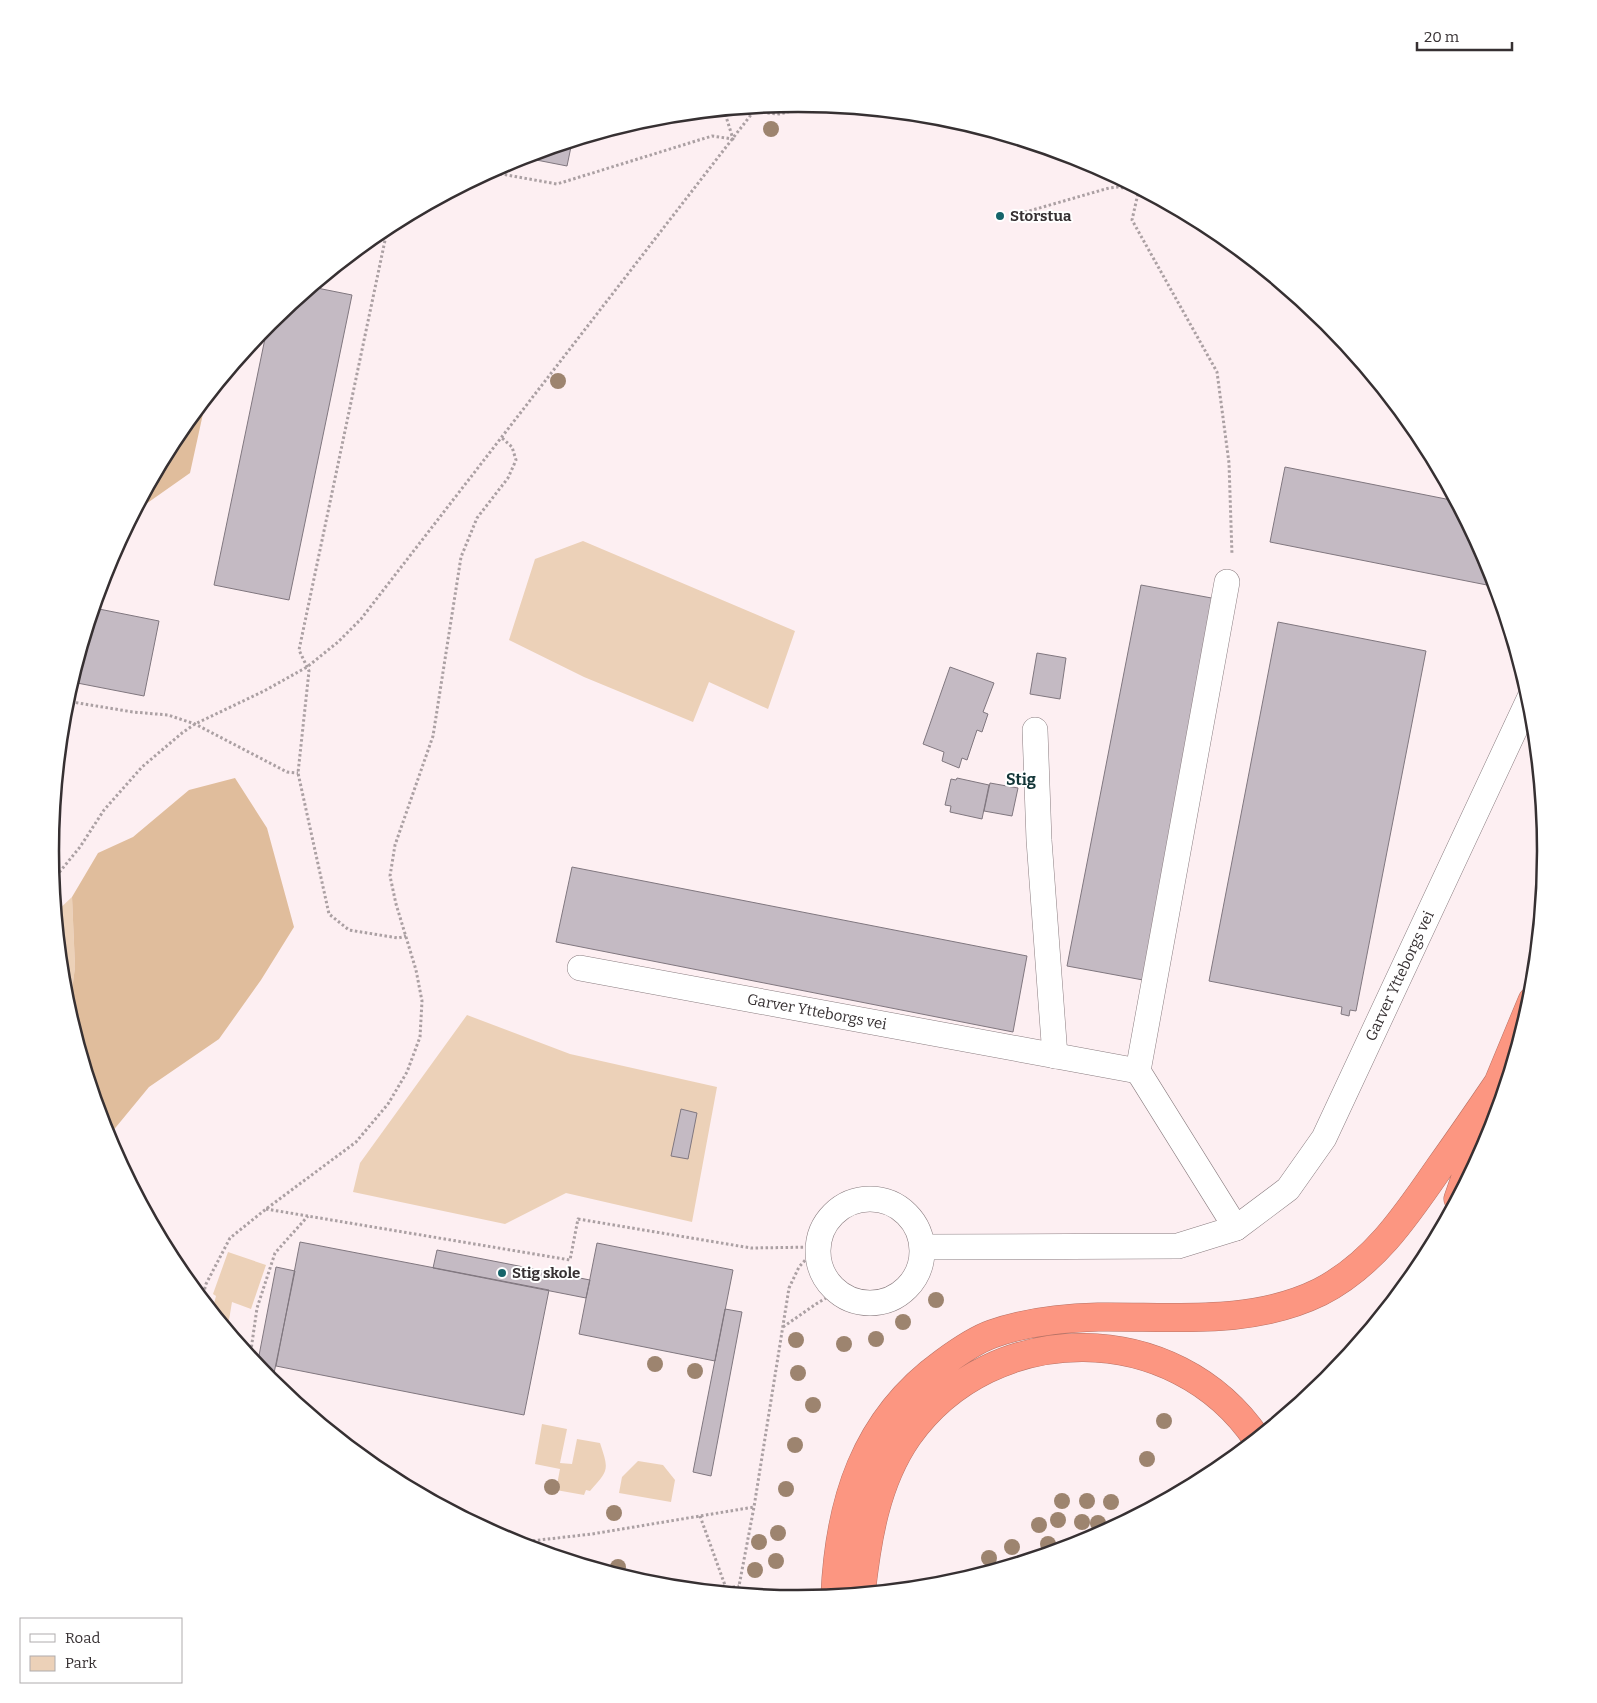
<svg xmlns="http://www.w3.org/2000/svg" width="1597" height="1703" font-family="Bitter,serif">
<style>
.green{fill:#ecd1b8}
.forest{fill:#e0bd9c}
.building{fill:#c4bac3;stroke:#80777f}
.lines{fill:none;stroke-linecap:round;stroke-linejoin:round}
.street-casing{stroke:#8a7d80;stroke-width:26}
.highway-casing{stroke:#b77265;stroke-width:29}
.path{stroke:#aba0a3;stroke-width:3;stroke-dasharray:2.5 2.5;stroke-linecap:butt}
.street{stroke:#fff;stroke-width:25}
.highway{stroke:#fc9681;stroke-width:28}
.tree{fill:#9d846f}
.poi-dot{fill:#15646a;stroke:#fff;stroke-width:2}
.labels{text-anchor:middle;stroke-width:4;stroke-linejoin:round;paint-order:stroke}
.poi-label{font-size:15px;font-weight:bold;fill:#363032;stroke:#fff;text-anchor:start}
.street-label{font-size:15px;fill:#363032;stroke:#fff}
.neighbourhood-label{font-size:16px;font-weight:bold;fill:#113436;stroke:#fff}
.rim{fill:none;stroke:#363032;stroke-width:2.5}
</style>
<rect width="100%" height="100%" fill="#fdeff2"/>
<path class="green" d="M583 541 795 631 768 709 709 682 693 722 584 677 509 640 535 559Z
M72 897 75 967 69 1014 64 997 56 912Z
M467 1015 570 1054 717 1087 692 1222 566 1193 505 1224 353 1192 360 1163Z
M228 1252 266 1265 251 1309 232 1302 229 1320 225 1327 212 1311 216 1296 213 1294Z
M542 1424 567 1429 560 1463 572 1464 577 1439 600 1443C609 1470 609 1470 590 1491L586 1490 584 1495 556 1490 560 1469 535 1464Z
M638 1461 663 1465 675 1480 671 1502 619 1493 622 1477Z"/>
<path class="forest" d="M206 400 190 473 136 511 176 435Z
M235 778 267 828 294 927 261 980 219 1039 149 1087 107 1138 69 1014 75 967 72 897 98 853 133 837 189 790Z"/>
<path class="building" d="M572 142 567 166 521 157Z
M312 287 352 295 289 600 214 585 268 324Z
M1285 467 1456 501 1490 565 1497 587 1270 542Z
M1141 585 1217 599 1143 980 1067 966Z
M94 608 159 621 144 696 72 682Z
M1278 622 1426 651 1356 1011 1350 1010 1349 1016 1341 1014 1342 1007 1209 981Z
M1037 653 1066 658 1060 699 1030 694Z
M950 667 994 683 983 712 988 714 982 732 977 730 967 760 962 758 959 768 942 761 944 752 923 744Z
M957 778 989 785 982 819 950 812 951 806 945 805 951 779 956 780Z
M990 783 1018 788 1012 816 984 811Z
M572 867 1027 956 1013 1032 556 942Z
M681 1109 697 1113 688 1159 671 1156Z
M300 1242 549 1290 524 1415 276 1366Z
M597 1243 733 1270 715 1361 579 1334Z
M437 1250 590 1280 586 1298 433 1268Z
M276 1267 295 1271 272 1383 257 1366Z
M725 1309 742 1312 711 1476 693 1472Z"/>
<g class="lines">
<g class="street-casing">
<g id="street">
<path d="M1227 582 1138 1071 1236 1228"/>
<path d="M1035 730 1039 840 1055 1056"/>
<path id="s1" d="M580 968 1138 1071"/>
<circle cx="870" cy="1251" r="52"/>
<path id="s2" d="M923 1247 1178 1246 1236 1228 1288 1189 1324 1138 1530 697"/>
</g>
</g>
<g class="highway-casing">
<path id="highway" d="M1458 1199 1498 1083 1532 1001
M861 1594C867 1539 876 1482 908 1436 993 1317 1175 1318 1257 1439
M835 1596C839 1503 864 1420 943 1363 958 1352 975 1340 992 1334 1025 1322 1063 1318 1098 1317 1173 1316 1251 1326 1320 1292 1373 1265 1406 1216 1439 1168 1459 1140 1479 1111 1498 1083"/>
</g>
<path class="path" d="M490 172 557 184 712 136 733 139 724 110
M1139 189 1132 220 1217 372 1229 463 1232 555
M1015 215 1109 188 1118 187 1138 191
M388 226 299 650 309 671 298 773 329 914 349 930 398 938 406 936
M66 701 133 712 168 715 195 724 287 772 298 773
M53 880 80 847 104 810 142 767 182 733 195 724 264 691 307 667 338 642 361 619 757 107 766 113 779 114 818 105
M266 1209 570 1260 578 1219 751 1248 817 1247
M202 1299 206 1284 230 1238 266 1209 356 1142 388 1104 407 1072 420 1037 422 1001 416 970 396 904 390 876 395 845 433 736 461 557 477 518 508 478 516 460 512 447 502 438
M783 1327 816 1304 838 1291
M250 1357 257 1308 275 1253 308 1216
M700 1516 726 1588
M513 1543 592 1534 754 1507
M708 1591 739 1586
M739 1594V1586L754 1507 789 1288 799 1267 817 1247"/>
<use href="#street" class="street"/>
<use href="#highway" class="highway"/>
</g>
<g class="tree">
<circle cx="771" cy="129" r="8"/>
<circle cx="558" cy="381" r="8"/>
<circle cx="936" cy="1300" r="8"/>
<circle cx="903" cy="1322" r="8"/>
<circle cx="876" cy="1339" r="8"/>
<circle cx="796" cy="1340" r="8"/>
<circle cx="844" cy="1344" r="8"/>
<circle cx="655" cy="1364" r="8"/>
<circle cx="695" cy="1371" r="8"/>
<circle cx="798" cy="1373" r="8"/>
<circle cx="813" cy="1405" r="8"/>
<circle cx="1164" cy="1421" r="8"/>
<circle cx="795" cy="1445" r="8"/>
<circle cx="1147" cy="1459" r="8"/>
<circle cx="552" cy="1487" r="8"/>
<circle cx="786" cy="1489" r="8"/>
<circle cx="1062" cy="1501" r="8"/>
<circle cx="1087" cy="1501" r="8"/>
<circle cx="1111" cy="1502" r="8"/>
<circle cx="614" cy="1513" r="8"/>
<circle cx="1058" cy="1520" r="8"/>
<circle cx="1082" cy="1522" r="8"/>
<circle cx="1098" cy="1523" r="8"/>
<circle cx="1039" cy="1525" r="8"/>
<circle cx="778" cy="1533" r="8"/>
<circle cx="759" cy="1542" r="8"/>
<circle cx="1048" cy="1544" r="8"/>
<circle cx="1012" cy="1547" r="8"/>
<circle cx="989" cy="1558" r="8"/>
<circle cx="776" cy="1561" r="8"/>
<circle cx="618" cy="1567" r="8"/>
<circle cx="755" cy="1570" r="8"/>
</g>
<g class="poi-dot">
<circle cx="1000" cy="216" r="5"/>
<circle cx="502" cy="1273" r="5"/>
</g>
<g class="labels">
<g class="poi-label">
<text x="1010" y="221">Storstua</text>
<text x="512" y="1278">Stig skole</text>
</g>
<g class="street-label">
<text dy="5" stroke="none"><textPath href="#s2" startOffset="622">Garver Ytteborgs vei</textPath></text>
<text dy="5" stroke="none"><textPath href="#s1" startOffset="241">Garver Ytteborgs vei</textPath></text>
</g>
<g class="neighbourhood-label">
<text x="1021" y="785">Stig</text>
</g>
</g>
<path d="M0 0H1597V1703H0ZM59 851a739 739 0 1 1 1478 0a739 739 0 1 1-1478 0Z" fill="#fff" fill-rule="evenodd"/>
<path class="rim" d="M59 851a739 739 0 1 1 1478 0a739 739 0 1 1-1478 0Z"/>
<rect x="20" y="1618" width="162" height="65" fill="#ffffff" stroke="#afacad"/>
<rect x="30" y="1634" width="25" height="8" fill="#ffffff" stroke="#afacad"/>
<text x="65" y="1643" font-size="15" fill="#363032">Road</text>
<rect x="30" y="1656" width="25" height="15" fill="#ecd1b8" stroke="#afacad"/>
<text x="65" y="1668" font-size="15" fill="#363032">Park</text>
<path d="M1417 42v8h95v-8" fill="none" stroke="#363032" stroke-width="2.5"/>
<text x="1424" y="42" font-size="15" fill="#363032" stroke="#ffffff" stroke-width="4" paint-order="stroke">20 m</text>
</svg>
